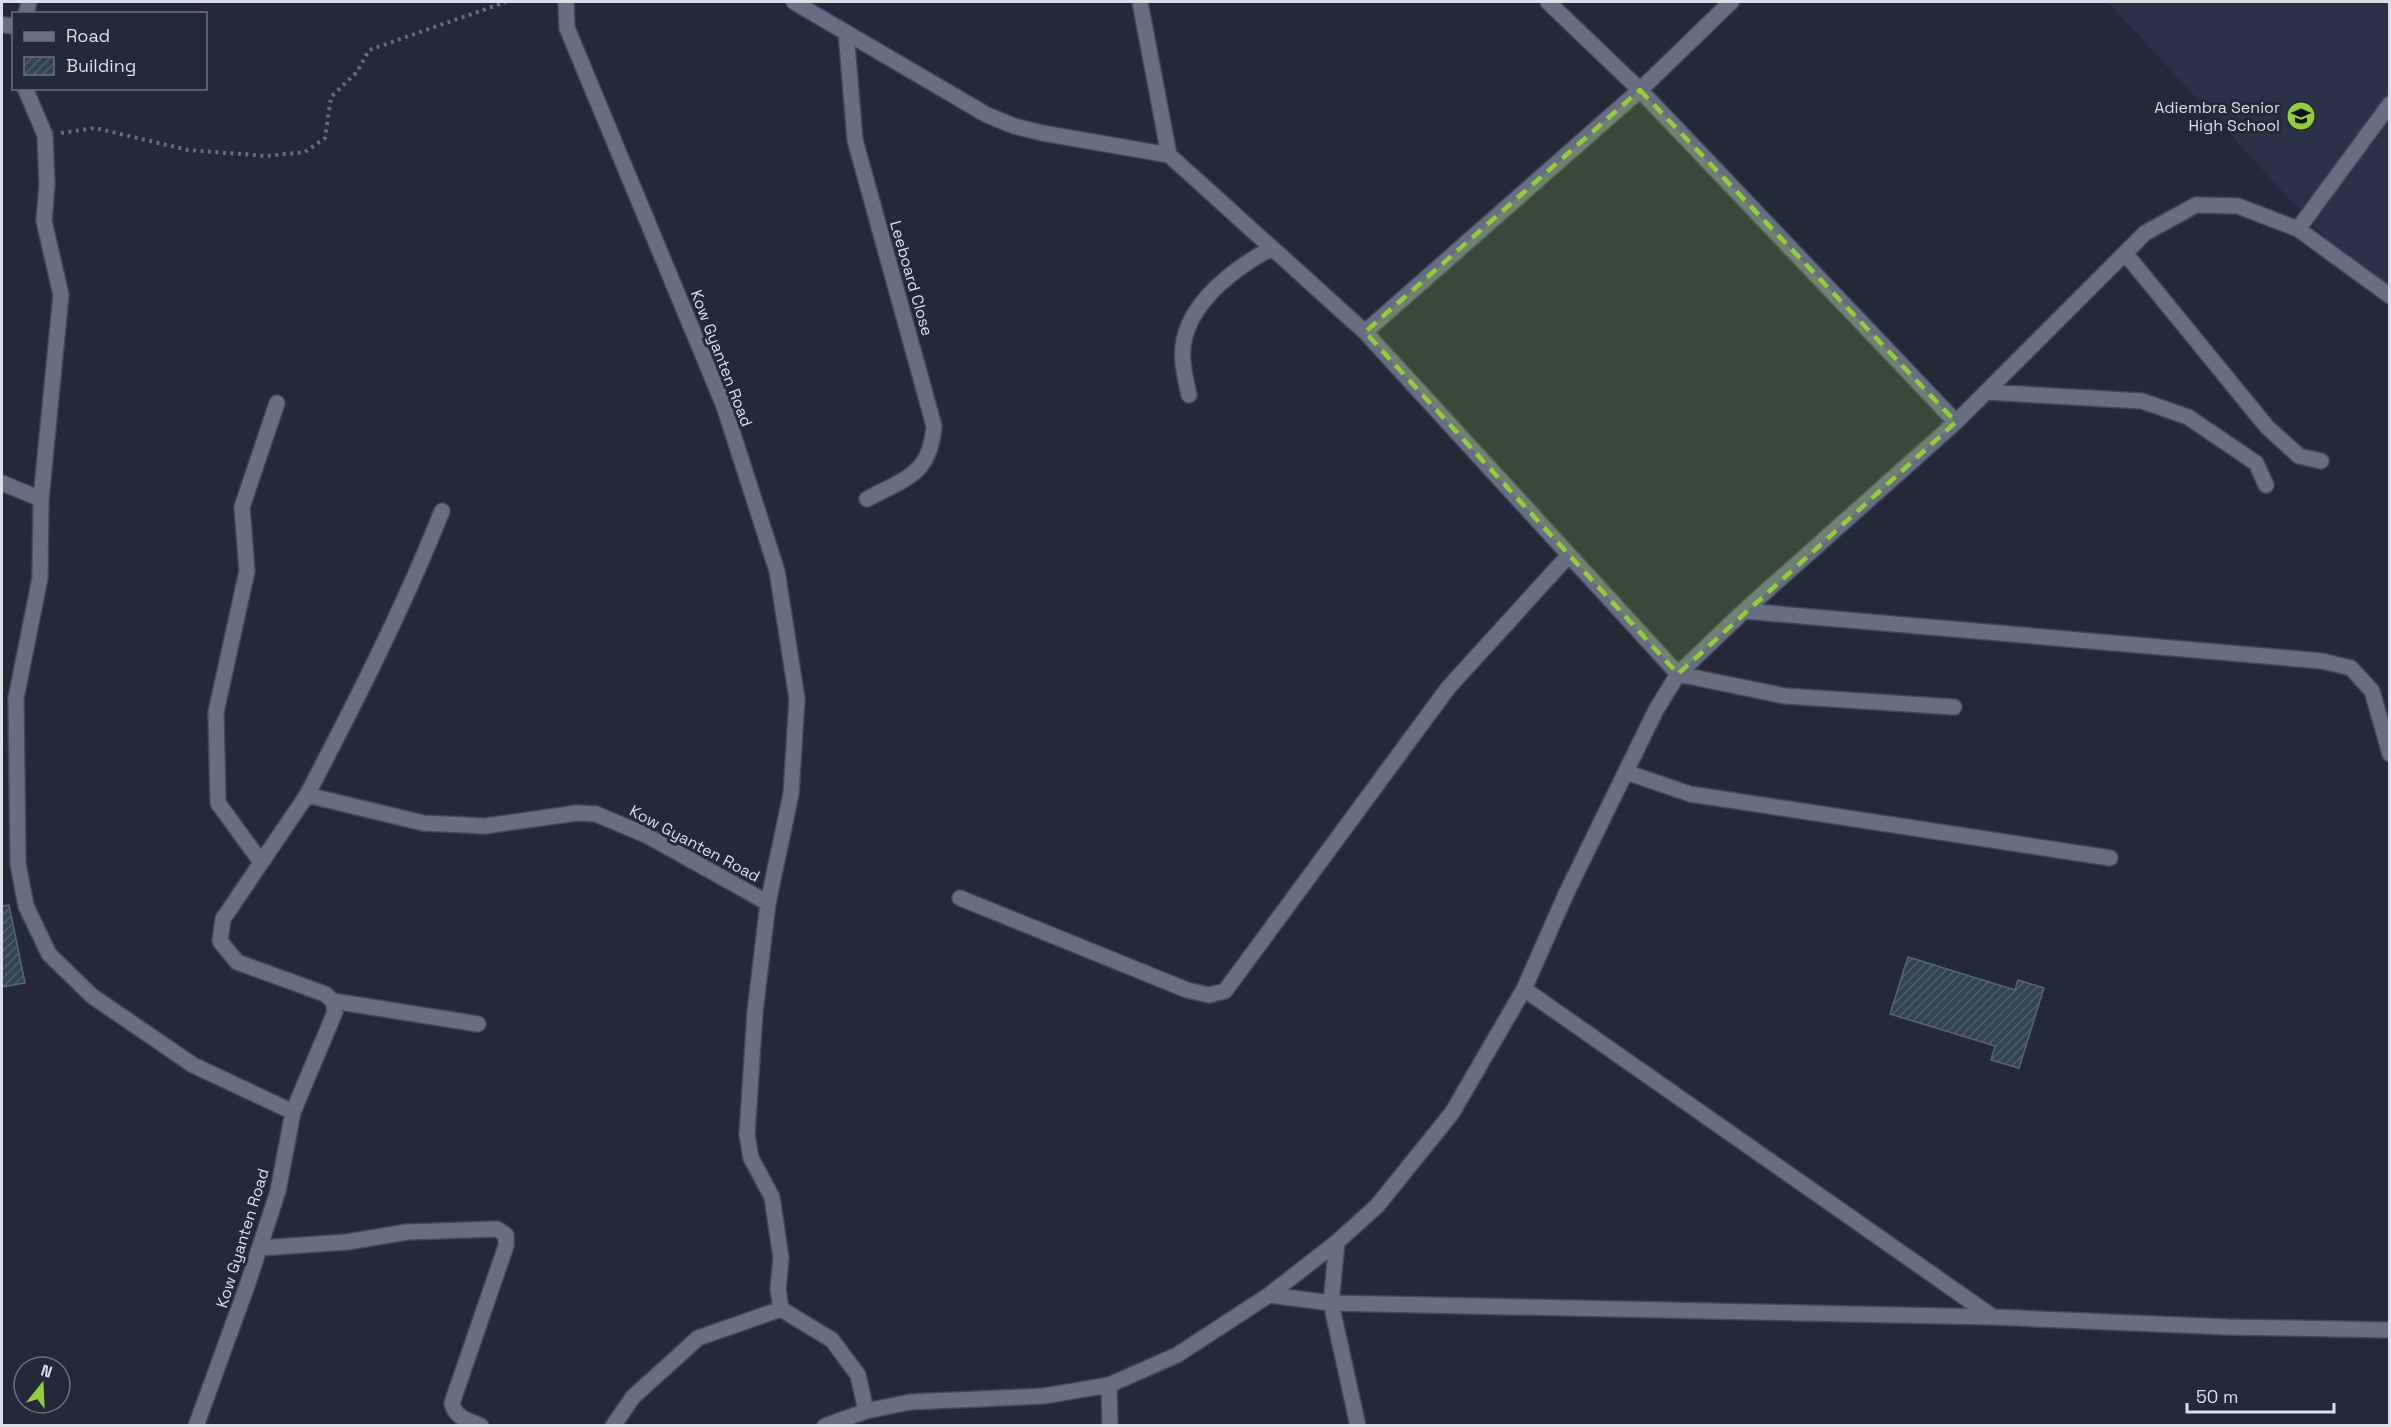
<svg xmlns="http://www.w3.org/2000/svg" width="2391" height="1427" font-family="'Space Grotesk',sans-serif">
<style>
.built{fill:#2a3247}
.building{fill:url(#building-hatch);stroke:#556775;stroke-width:1.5}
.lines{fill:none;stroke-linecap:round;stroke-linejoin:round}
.street-casing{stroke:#414754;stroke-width:18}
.path{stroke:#676d7b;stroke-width:4;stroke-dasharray:3 4.5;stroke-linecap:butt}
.street{stroke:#666e81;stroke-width:15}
.marked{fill:#93cc3d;fill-opacity:0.2;stroke:#93cc3d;stroke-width:4.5;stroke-dasharray:12 8;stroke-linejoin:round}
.labels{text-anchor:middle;stroke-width:6;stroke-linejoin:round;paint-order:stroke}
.poi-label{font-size:16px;fill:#d9dee9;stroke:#232939;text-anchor:end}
.street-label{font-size:16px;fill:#d9dee9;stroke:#232939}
</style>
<defs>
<pattern id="building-hatch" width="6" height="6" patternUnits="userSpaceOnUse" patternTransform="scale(1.5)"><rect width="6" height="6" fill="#324450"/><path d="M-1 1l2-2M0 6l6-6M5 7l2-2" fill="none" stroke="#4f5f69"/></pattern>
</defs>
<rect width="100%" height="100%" fill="#232939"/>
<path class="built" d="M2108 2H2389V296L2318 230Z"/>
<path class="building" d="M9 905 25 983 2 987V906Z
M1908 957 2015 990 2018 980 2044 988 2019 1068 1991 1060 1995 1046 1890 1014Z"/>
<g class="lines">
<g class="street-casing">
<path id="street" d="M794 2 987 115 1014 126 1042 133 1169 155 1365 332
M1140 2 1169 155
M1548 2 1640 90 1956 422
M1731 2 1640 90 1365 332 1678 674 1785 696 1954 707
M26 14 29 2
M2 25 14 26
M846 32 855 140 934 426C930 475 906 478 867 499
M25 88 45 135 47 185 44 221 61 295 41 499 40 578 16 698 18 864 26 906 49 954 92 996 193 1065 293 1112
M2298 229 2390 104
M2125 253 2267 427 2299 456 2321 461
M1986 392 2142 401 2188 417 2256 463 2266 485
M1189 395C1187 385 1184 374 1183 363 1177 310 1231 270 1272 248
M2 483 41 499
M1744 611 2322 661 2351 668 2372 691 2390 754
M1626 772 1690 794 2110 858
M307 795C356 701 403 609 442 511
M261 862 218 803 216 712 247 571 242 507 277 403
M960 898 1187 990 1209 995 1225 991 1448 688 1569 555
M768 903 755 1012 747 1135 751 1158 772 1197 781 1258 778 1289 781 1309 832 1340 858 1375 866 1411
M1524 989 1993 1317
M333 1001 478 1024
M1337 1242 1331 1303 1358 1426
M260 1248 347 1242 407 1232 497 1229 506 1235V1246L452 1403C455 1418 468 1420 481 1426
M1269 1295 1331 1303 1993 1317 2227 1327 2390 1330
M1109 1385 1110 1426
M196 1426 248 1283 278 1191 293 1112 335 1012 333 1001 325 994 237 962 220 941 223 919 307 795 423 823 485 826 577 813 596 814 646 835 768 903 791 794 797 699 777 571 724 406 567 28 566 2
M613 1426 633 1397 698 1338 781 1309
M825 1426 866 1411 910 1402 1044 1396 1109 1385 1177 1355 1269 1295 1337 1242 1377 1206 1452 1113 1524 989 1566 894 1656 710 1678 674 1744 611 1956 422 2145 233 2196 205 2238 206 2298 229 2390 296"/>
</g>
<path class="path" d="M61 133 95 128 188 150 267 156 305 152 325 138 331 97 357 72 369 50 506 2"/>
<use href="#street" class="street"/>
</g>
<path class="marked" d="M1640 90 1956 422 1678 674 1365 332Z"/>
<defs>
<g id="school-disc" transform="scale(1.5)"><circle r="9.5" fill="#93cc3d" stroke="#232939"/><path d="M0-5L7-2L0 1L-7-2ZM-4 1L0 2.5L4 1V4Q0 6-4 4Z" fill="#111"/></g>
</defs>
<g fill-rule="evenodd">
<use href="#school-disc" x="2301" y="116"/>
</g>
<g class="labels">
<g class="poi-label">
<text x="2280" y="113">Adiembra Senior<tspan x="2280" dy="18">High School</tspan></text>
</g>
<g class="street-label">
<text transform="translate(912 278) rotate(74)" y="6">Leeboard Close</text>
<text transform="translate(722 358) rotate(69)" y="6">Kow Gyanten Road</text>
<text transform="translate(695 843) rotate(28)" y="6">Kow Gyanten Road</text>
<text transform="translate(242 1238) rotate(-73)" y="6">Kow Gyanten Road</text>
</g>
</g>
<rect width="2391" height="1427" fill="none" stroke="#d9dee9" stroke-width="6"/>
<rect x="12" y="12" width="195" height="78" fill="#232939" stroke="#6c717f" stroke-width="1.5"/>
<rect x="24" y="32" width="30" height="9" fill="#666e81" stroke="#6c717f" stroke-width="1.5"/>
<text x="66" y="42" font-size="18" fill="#d9dee9">Road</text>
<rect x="24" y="57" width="30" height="18" fill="url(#building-hatch)" stroke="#6c717f" stroke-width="1.5"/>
<text x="66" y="72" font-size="18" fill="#d9dee9">Building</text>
<g transform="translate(42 1385) rotate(18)"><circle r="28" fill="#232939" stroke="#6c717f" stroke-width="1.5"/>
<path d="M0-4.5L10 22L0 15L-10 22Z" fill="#93cc3d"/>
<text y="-9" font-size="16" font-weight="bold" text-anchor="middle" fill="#d9dee9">N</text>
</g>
<path d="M2187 1403v9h147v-9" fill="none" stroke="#d9dee9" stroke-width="3"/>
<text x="2196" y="1403" font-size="18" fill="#d9dee9" stroke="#232939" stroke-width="4.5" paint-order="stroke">50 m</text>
</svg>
